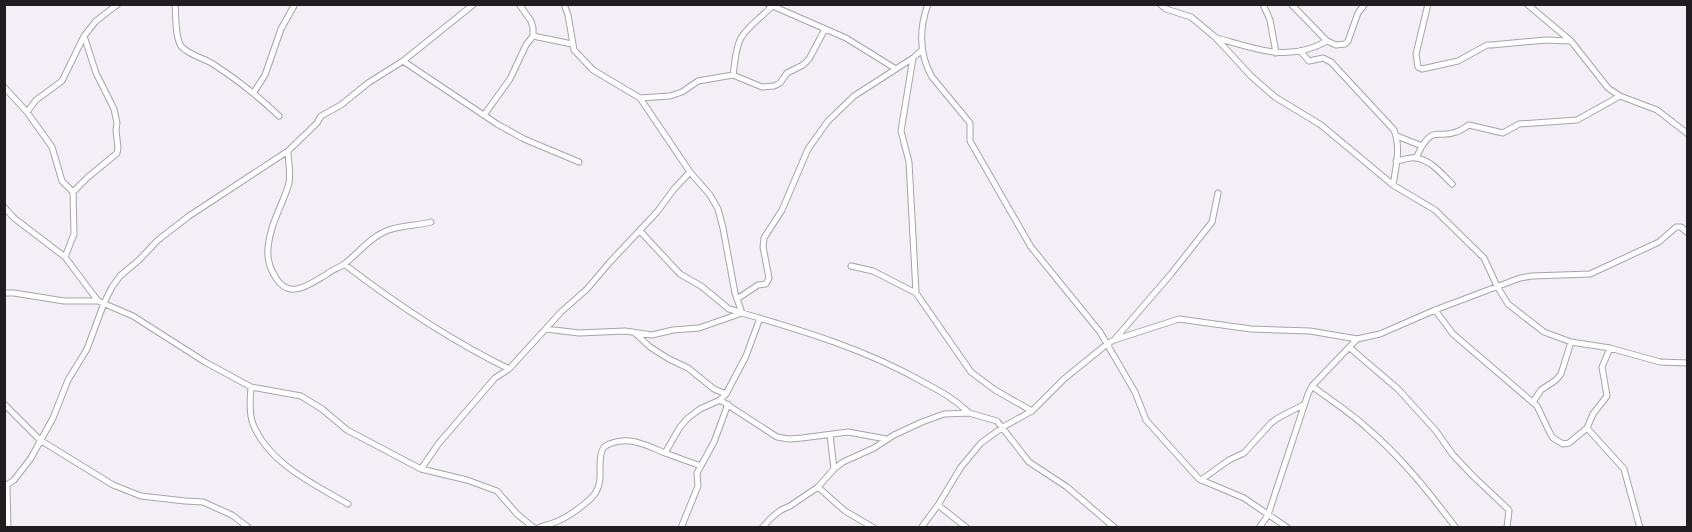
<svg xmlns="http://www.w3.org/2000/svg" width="1692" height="532" font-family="Lato,sans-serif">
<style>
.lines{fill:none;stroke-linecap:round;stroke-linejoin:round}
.street-casing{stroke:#a8a3aa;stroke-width:7}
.street{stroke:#fff;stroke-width:5}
</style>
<rect width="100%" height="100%" fill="#f4eff6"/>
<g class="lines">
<g class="street-casing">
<path id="street" d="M175 4C176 15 175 37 181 46 188 55 204 58 213 64 238 80 258 96 279 116
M564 4 568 15 574 50 593 70 640 98 690 172 710 195 718 209 723 228 735 293 742 313C804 331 867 350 923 382 940 391 955 399 969 413
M768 4 846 38 896 69
M928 4C919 29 919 54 932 77L970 123V141L1031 247 1100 332 1135 392 1146 420 1199 479 1244 498 1288 528
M1160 4 1166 9 1191 17 1215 37 1251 76 1275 97 1321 125 1393 185 1435 210 1484 258 1497 286 1508 304 1544 332 1571 342 1610 348 1660 362 1688 363
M1263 4 1270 20 1276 53
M1291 4 1327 41
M1428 4 1416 54 1418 67 1422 69 1458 61 1487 45H1491L1546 40 1571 41
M1527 4 1571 41 1608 88 1620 96 1657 110 1688 134
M533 36 572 44
M1217 38C1256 49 1288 63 1327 41L1336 45 1345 44 1348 41 1358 13 1365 4
M1300 51 1309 61 1323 58 1331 62 1394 130C1401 147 1396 167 1393 185
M913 58 901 131 909 162 916 293 971 372 995 390 1032 411
M403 61 497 124 524 139 579 162
M733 75C735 63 735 49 741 38 748 26 762 17 771 7
M4 87 27 112 52 147 62 181 73 192
M254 92 265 75 281 29 295 4
M640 98 670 96 682 92 698 81 733 75 762 87 774 86 780 83 787 73 803 65 809 59 825 29
M27 112 36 100 62 81 84 36 96 21 118 4
M484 115 510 79 526 45 533 36V28L531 21 519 4
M1397 136 1422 146 1416 158
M1422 146C1435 126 1439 139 1456 132 1461 131 1465 127 1469 125L1503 133 1519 124 1577 120 1620 96
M288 151C288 160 291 173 289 183 283 205 270 223 268 248 267 259 270 269 276 278 290 301 311 283 327 274 332 270 338 268 343 265 358 254 369 238 386 231 400 225 417 226 431 222
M1396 161C1403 160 1410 157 1416 158 1431 160 1443 175 1452 184
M4 207 14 218 65 257 98 301 133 316 205 362 251 387 301 396 322 409 347 430 421 469 467 480 497 491 517 514 534 528
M640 231 680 274 701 286 729 309 740 312
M65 257 74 234 73 192 88 177 110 159 117 153 118 148 116 130 117 123 114 109 96 73 84 36
M344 264C396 304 450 340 509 369
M851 266 873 271 916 293
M4 293H14L64 301H98
M737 299 758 285 766 284 769 278 763 247 764 238 782 210 808 149 828 121 854 96 913 58 922 50
M1435 310 1453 334 1537 406 1550 433 1553 438 1563 444 1569 443 1587 428 1593 414 1607 396 1602 367 1610 348
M546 329 579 333 625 331 652 335 673 330 699 328 742 313
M636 334 650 347 669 359 688 368 714 389 726 394
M1115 339 1171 274 1212 222 1218 193
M1350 348 1398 389 1436 431 1453 455 1473 476 1509 510 1507 528
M1312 386C1330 400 1350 412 1367 428 1401 457 1429 492 1456 528
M251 387C250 400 249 413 253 424 269 464 314 484 348 504
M720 400 777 437 789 439 802 438 848 432 886 439
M1533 402 1541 390 1556 380 1561 374 1571 342
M4 404 40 440 113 485 141 496 185 501 203 502 232 515 249 528
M1587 428 1624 469 1640 528
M830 435 834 469
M665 453 701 466
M421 469 439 443 495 378 509 369 561 312 587 289 610 262 657 212 674 189 690 172
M1201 480 1229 460 1244 453 1271 423 1278 418 1303 405
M7 486 8 528
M4 487 14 480 31 458 53 418 68 380 87 349 104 303 112 287 120 276 139 260 158 240 189 216 288 151 317 123 321 116 341 105 368 83 403 61 474 4
M818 487 845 511 874 528
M938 505 967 528
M538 528C545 525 553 524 560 520 569 516 591 501 596 492 604 478 597 464 602 451 603 446 607 445 612 443 630 436 648 446 665 453L680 427 688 418 700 409 720 400 726 394 746 356 760 318
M681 528 698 486 697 473 714 442 728 404
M762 528 771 518 781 510 790 506 818 487 834 469 843 462 874 448 894 435 922 422 944 414 969 413 997 421 1029 462 1067 487 1115 528
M921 528 938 505 961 467 981 443 1003 427 1032 411 1064 379 1107 344 1114 340 1179 319 1251 329 1310 331 1357 339 1380 334 1435 310 1520 278 1532 276 1590 274 1659 242 1676 227H1681L1688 233
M1259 528 1268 515 1308 394 1312 386 1357 339"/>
</g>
<use href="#street" class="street"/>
</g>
<rect width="1692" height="532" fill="none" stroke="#1f1d20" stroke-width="12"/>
</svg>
